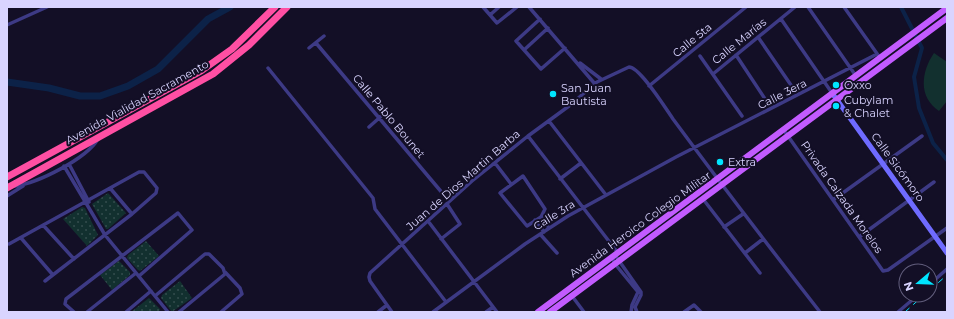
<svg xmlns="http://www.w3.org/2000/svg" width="954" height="319" font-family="Montserrat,sans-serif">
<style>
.green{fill:url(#green-dots)}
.pitch{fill:#12302f}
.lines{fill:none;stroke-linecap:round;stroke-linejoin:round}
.canal{stroke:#0c2248;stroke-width:4}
.river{stroke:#0c2248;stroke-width:7}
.street{stroke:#3d3a85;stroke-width:3.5}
.secondary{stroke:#6f6bff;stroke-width:5}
.primary{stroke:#c25bff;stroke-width:6}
.highway{stroke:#ff4fa3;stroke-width:7}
.rail{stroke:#00e5ff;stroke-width:1;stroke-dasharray:6 5;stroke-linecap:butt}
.poi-dot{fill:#00e5ff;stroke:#130f26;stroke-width:1.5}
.labels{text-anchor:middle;stroke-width:4;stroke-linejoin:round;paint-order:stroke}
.street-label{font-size:11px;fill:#d9d4ff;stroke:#130f26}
.poi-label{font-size:11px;fill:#d9d4ff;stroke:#130f26;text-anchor:start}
</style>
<defs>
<pattern id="green-dots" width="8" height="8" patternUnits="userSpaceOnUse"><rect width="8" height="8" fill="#12302f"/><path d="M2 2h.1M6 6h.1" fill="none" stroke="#344d4e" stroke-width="1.8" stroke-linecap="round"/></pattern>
</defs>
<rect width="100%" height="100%" fill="#130f26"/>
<path class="green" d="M108 193 126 213 108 229H106L92 204Z
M82 207 85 208 98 235 87 246 63 219Z
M146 241 159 256 140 271 138 270 127 258 128 255Z
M119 261 130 272V275L112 290 100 275Z
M180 281 192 298 172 312 161 298 162 295Z
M149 298 160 309 159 312H131Z"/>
<path class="pitch" d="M934 53 947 62V101L939 111C918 97 921 72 934 53Z"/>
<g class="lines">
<path class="canal" d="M901 7 922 48 914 77 919 108 933 143 947 160"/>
<path class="river" d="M7 82 49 88 80 96H100L128 86 158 69 208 19 230 7"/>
<path class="street" d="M483 7 497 23 517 7
M529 7 595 84
M808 7 856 76
M844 7 878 55
M490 15 499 7
M540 19 516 41 541 69 565 48
M781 19 832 93
M7 25 47 7
M758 37 795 91
M316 43 449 201
M309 48 324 36
M524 50 548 28
M736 55 769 105
M700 56 742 116
M580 63 601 79
M268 68 373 198 375 209 446 302
M713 74 795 7
M649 86 746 7
M549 121 606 195
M369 127 387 111
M783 129 883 271 888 270 947 228
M528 136 618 253
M495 163 511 184
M69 164 89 202
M64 166 105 235 168 312
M523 176 545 209 541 217 527 226 500 193Z
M560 179 581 163
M15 186C38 183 86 159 98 139
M110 188 132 214
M7 196 23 186
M703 199 760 273
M833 200 922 136
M541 217 549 228
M535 220 544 232
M428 221 497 312
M43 225 74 259
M724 227 743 214
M540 234 557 253
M859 237 934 182
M21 238 53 275
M441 239 460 224 447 204
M9 244 139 172H144L157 188 156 193 132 214 45 281
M745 253 763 239
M615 255 641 292V295L635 307 637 312
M612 257 615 264 638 292 632 305 631 312
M930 284 947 269
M155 296 205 254H209L223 268 225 274 179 312
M572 296 584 312
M74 312 65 304 66 299 178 213 192 230 139 276
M87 312 136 273
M126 312 151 291
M221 312 242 294 240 288 225 272
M378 312 387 305
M392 312 370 281 369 277 370 273 472 181 528 136 569 106 597 82 629 67C640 67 666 109 673 119 721 184 770 248 820 312
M433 312 525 244 568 216 676 157 877 54
M486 312 493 307
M684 312 694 305 701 312
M898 312 918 295"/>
<path class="secondary" d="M832 93 947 253"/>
<path class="primary" d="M538 312 947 8
M550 312 947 18"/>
<path class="highway" d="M7 177 201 71 232 49 275 7
M7 188 213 74 249 45 287 7"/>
<path class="rail" d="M930 290 947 275
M905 312 924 295"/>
</g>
<g class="poi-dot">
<circle cx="836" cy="85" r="4"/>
<circle cx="553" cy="94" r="4"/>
<circle cx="836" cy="106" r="4"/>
<circle cx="720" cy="162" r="4"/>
</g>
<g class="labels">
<g class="street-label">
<text transform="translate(692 40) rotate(-39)" y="4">Calle 5ta</text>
<text transform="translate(739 41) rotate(-39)" y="4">Calle Marías</text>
<text transform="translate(782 94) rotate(-27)" y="4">Calle 3era</text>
<text transform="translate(137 102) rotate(-29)" y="4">Avenida Vialidad Sacramento</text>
<text transform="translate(389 116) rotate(50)" y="4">Calle Pablo Bounet</text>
<text transform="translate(898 167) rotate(54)" y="4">Calle Sicómoro</text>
<text transform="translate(463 180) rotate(-41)" y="4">Juan de Dios Martin Barba</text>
<text transform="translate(842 197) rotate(55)" y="4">Privada Calzada Morelos</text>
<text transform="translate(554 215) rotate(-32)" y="4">Calle 3ra</text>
<text transform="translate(640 224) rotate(-36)" y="4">Avenida Heroico Colegio Militar</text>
</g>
<g class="poi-label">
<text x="844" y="89">Oxxo</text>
<text x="561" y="92">San Juan<tspan x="561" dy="13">Bautista</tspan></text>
<text x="844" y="104">Cubylam<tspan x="844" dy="13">&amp; Chalet</tspan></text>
<text x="728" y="166">Extra</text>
</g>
</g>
<rect width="954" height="319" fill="none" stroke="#d9d4ff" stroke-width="16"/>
<g transform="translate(918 283) rotate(251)"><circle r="19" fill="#130f26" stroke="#625e7d"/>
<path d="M0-3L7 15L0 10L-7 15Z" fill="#00e5ff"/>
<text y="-6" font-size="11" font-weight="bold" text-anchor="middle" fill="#d9d4ff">N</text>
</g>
</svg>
